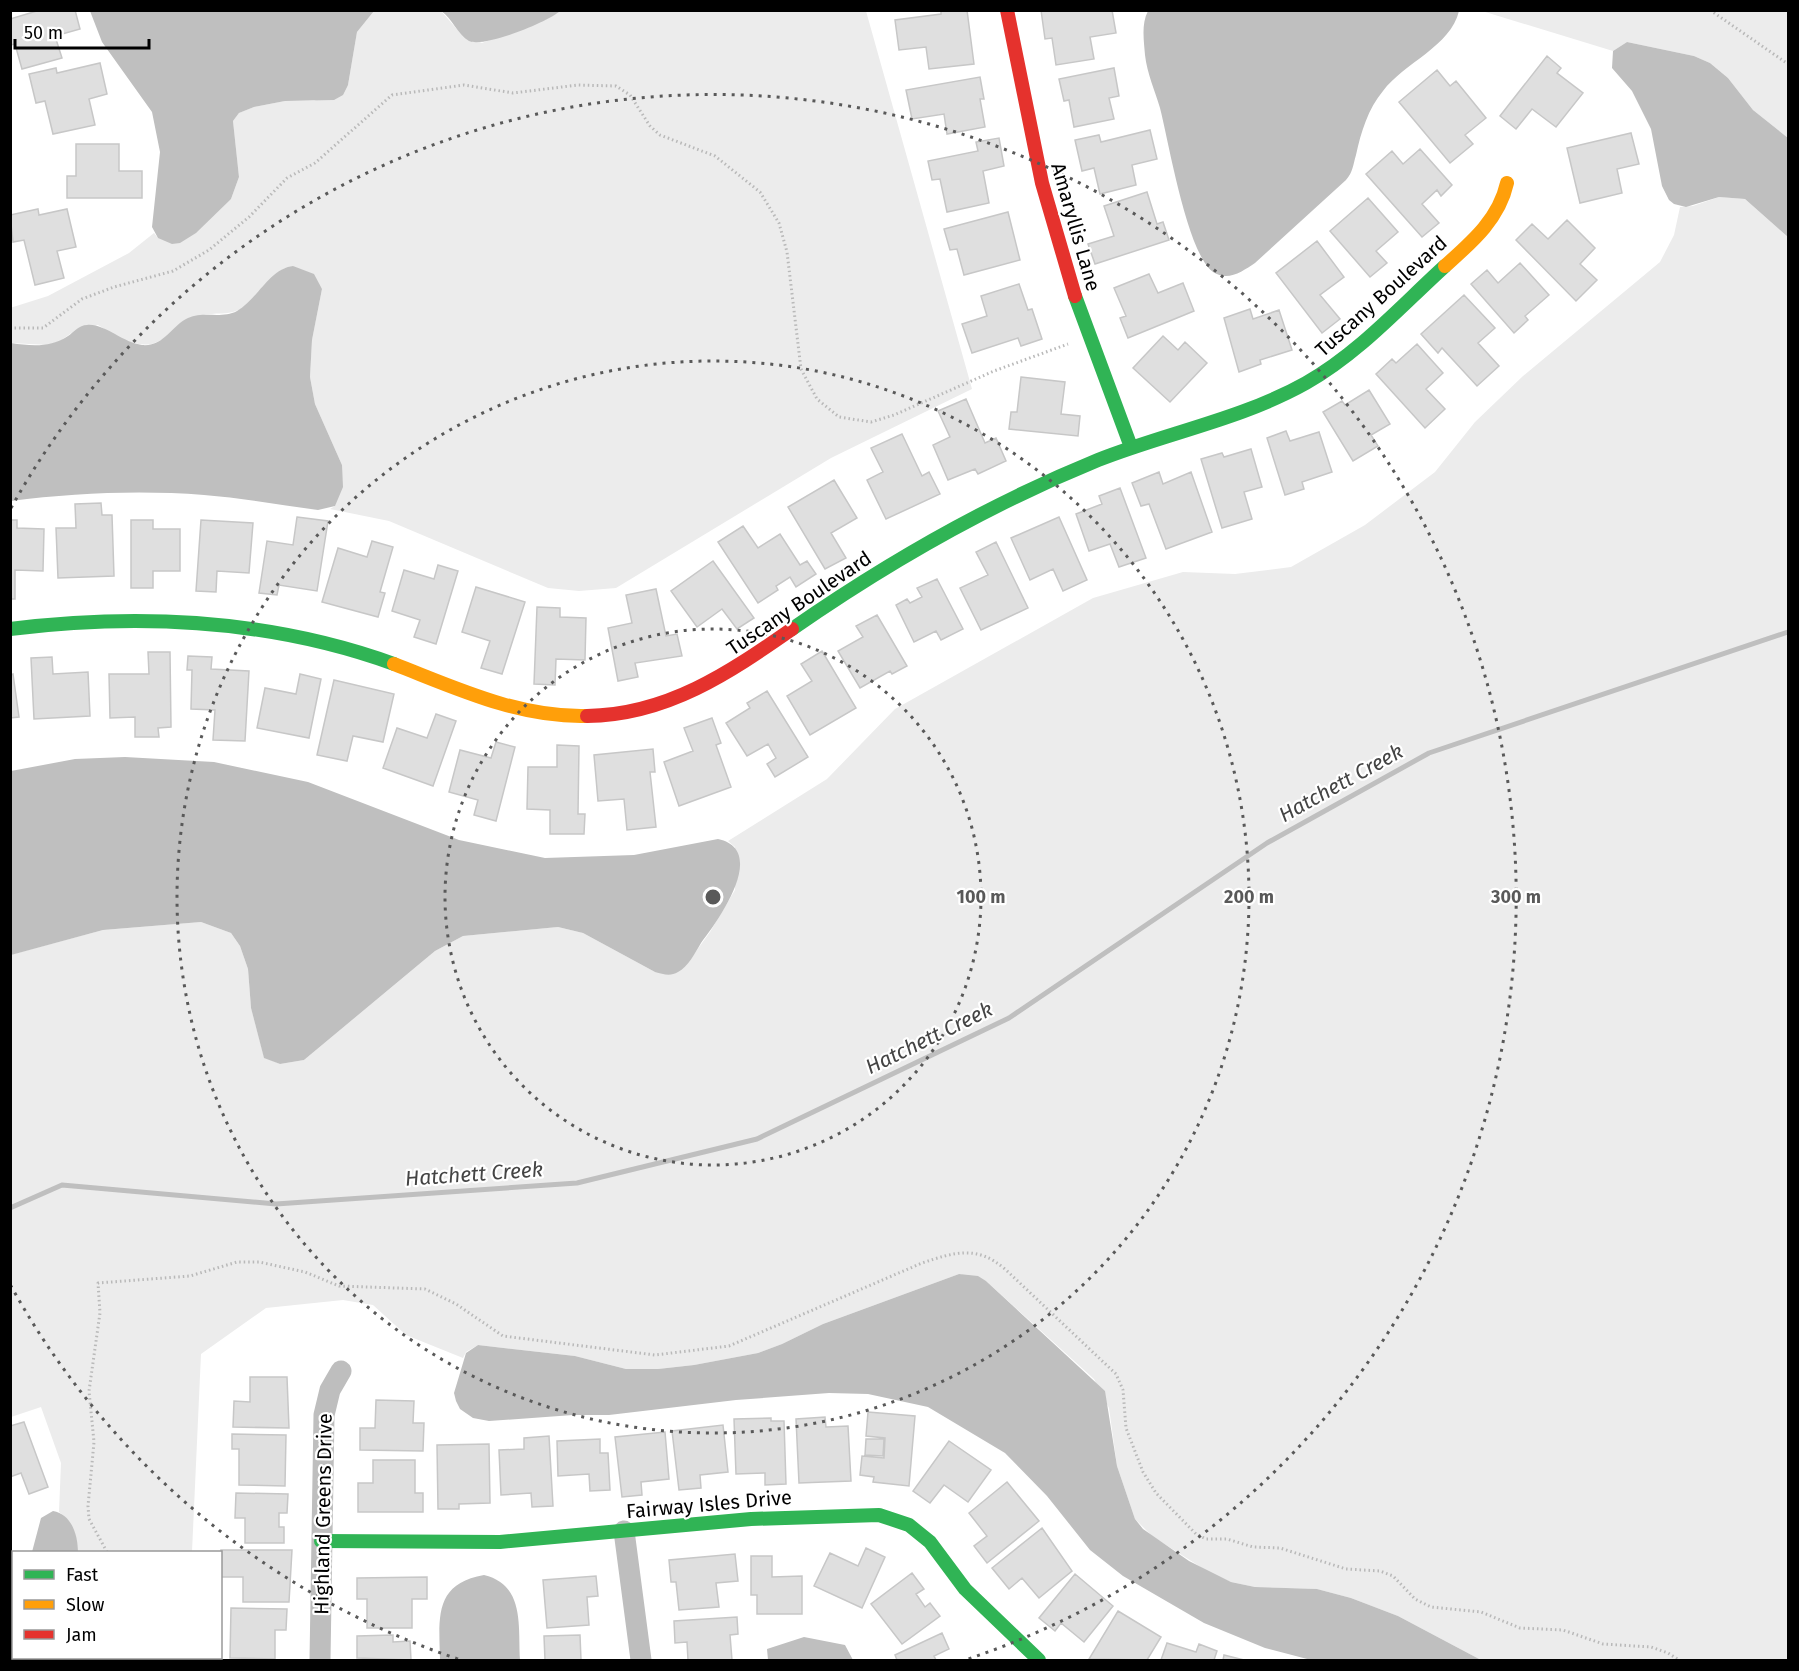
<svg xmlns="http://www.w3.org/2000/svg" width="1799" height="1671" font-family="'Fira Sans',sans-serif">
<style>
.green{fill:#ececec}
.water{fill:#bfbfbf}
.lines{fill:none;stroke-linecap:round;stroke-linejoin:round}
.stream{stroke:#bfbfbf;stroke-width:5}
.building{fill:#dfdfdf;stroke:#c7c7c7;stroke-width:1.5}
.path{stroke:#b9b9b9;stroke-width:3;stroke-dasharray:1.5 3;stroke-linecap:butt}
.street{stroke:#bebebe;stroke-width:21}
.fast{stroke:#30b455;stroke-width:14}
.slow{stroke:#ff9f0a;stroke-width:14}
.jam{stroke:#e5322d;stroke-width:14}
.ring{fill:none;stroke:#595959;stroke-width:3;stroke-dasharray:3 6}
.labels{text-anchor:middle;stroke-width:4.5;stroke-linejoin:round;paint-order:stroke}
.street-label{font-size:20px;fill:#000;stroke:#fff}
.water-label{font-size:21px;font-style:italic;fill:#444;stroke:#fff}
.centre{fill:#595959;stroke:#fff;stroke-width:3}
.ring-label{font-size:18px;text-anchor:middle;font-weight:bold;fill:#595959;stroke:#fff;stroke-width:4.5;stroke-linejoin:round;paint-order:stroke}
</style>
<rect width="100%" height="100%" fill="#fff"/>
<path class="green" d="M374 11H441L462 35 482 43 549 18 560 11H866L972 389 831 458 616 588 579 591 548 588 389 521 330 509 335 506 342 465 315 404 310 377 312 340 322 289 293 266C273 268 261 295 244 307 229 317 216 311 200 316 185 320 178 327 165 337 144 355 117 337 98 325L77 329 60 341 48 345 11 343 10 308 48 296 129 253 154 233 158 238 231 199 239 177 233 121 239 113 254 107 285 101H314L348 85 357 32Z
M1482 11H1788V138L1753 110 1728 78 1710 63 1694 56 1627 42 1613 51Z
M1719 197 1745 199 1788 237V1660H1481L1398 1616 1351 1598 1317 1589 1255 1587 1231 1582 1210 1573 1152 1536 1135 1519 1117 1466 1109 1408 1094 1379 986 1281 959 1274 823 1324 782 1344 758 1353 694 1365 658 1369H626L575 1356 478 1345 466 1352 463 1358 406 1335 373 1305 343 1300 266 1308 201 1354 192 1552H78C78 1538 71 1520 59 1512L61 1463 41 1407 11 1417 10 955 103 930 201 922 231 933 240 946 248 969 251 1008 264 1057 280 1064 304 1060 435 951 463 936 558 927 583 933 655 972 689 961 710 932 735 890V847L728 841 827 779 895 709 1093 598 1183 572 1235 574 1291 567 1365 525 1435 472 1475 422 1523 376 1660 262 1674 235 1680 207 1693 206Z
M66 1658H187V1660H63Z"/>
<path class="water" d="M90 11H374L357 32 348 85 343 95 334 100 285 101 254 107 239 113 233 121 239 177 231 199 196 233 180 243 172 244 158 238 152 227 160 152 152 112 102 42Z
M441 11H560C548 22 484 48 469 41 458 35 452 18 441 11Z
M1148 11V10L1459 11C1451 46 1404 63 1383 91 1368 109 1361 132 1356 155 1353 165 1353 172 1346 180L1255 263C1243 271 1228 282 1213 272 1187 253 1169 143 1160 108 1155 91 1147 73 1145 55 1144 41 1141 24 1148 11Z
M1627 42 1694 56 1710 63 1728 78 1753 110 1788 138V237L1745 199 1719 197 1686 207 1674 204 1669 200 1662 186 1651 129 1632 91 1612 68 1613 51Z
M293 266 314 274 322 289 312 340 310 377 315 404 342 465 343 487 335 506 318 510C280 505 242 498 204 495 139 490 75 493 11 501V343C31 346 50 348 68 336 74 332 79 325 87 325 104 323 123 343 142 345 164 347 171 326 188 318 204 311 222 319 237 311 258 299 269 269 293 266Z
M125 757 214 762 308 782 459 840 545 858 634 855 718 839C769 850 718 921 701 943 695 953 688 967 678 972 670 977 663 974 655 972L583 933 558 927 463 936 435 951 304 1060 280 1064 264 1058 251 1008 248 969 240 946 231 933 201 922 103 930 11 955V771L75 759Z
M959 1274 978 1276 986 1281 1105 1391 1117 1466 1135 1519 1143 1529 1189 1561 1231 1582 1255 1587 1317 1589 1351 1598 1398 1616 1481 1660H1311L1265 1648 1204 1623 1123 1576 1090 1550 1047 1496 1005 1453 928 1407 868 1394 829 1393 736 1400 609 1415H573L489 1421 473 1418 460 1409 456 1401 454 1393 466 1353 478 1345 575 1356 626 1369H658L694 1365 758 1353 782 1344 823 1324Z
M53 1511C72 1514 78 1536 78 1552H32L41 1518Z
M484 1575C525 1585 518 1626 520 1660H440C439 1617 434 1584 484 1575Z
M13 1609 14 1658H66L63 1660H11V1612Z
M804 1637 845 1645 853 1660H768L767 1649Z"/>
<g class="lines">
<path class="stream" d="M10 1208 62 1185 276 1204 577 1183 757 1139 1009 1018 1267 843 1429 753 1788 632"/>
</g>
<path class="building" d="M40 10H75L80 29 55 36 62 58 22 69 15 44 10 45V19Z
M941 10H967L974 64 929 69 926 47 899 50 895 20 941 14Z
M1041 10H1112L1116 33 1090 37 1094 59 1056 65 1052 38 1045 39Z
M1547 56 1561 68 1557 73 1583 93 1556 127 1532 109 1516 129 1500 116Z
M100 63 107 94 89 99 95 125 53 134 45 101 36 103 29 74 56 68 57 73Z
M1114 68 1119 96 1109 98 1114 119 1074 127 1069 100 1064 101 1059 79Z
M1437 70 1450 86 1456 81 1486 118 1465 135 1473 144 1450 163 1399 102Z
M980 77 984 99H980L985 127 947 134 944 114 912 119 906 90Z
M1150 130 1157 159 1132 165 1136 185 1100 194 1094 168 1082 171 1075 140 1099 135 1101 142Z
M1631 133 1639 164 1617 169 1622 193 1580 203 1567 148Z
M999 138 1004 166 983 171 989 203 947 212 940 179 932 180 928 161 978 151 976 142Z
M76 144H119V171H142V198H67V176H76Z
M1420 149 1452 185 1441 196 1437 190 1422 204 1439 223 1422 237 1366 174 1392 151 1403 164Z
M1147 192 1157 224 1163 222 1169 240 1095 264 1088 244 1114 236 1104 206Z
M1368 198 1398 232 1376 251 1387 263 1370 277 1330 231Z
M38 209 39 215 67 209 76 247 57 251 64 278 35 285 24 240 13 242 10 215Z
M1008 212 1020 260 964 275 957 249 950 250 944 229Z
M1567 220 1595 248 1580 264 1597 280 1576 301 1516 240 1532 224 1548 239Z
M1317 241 1344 277 1320 295 1340 319 1322 333 1276 273Z
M1520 263 1549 295 1525 316 1528 320 1514 333 1471 284 1487 270 1498 283Z
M1149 274 1158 293 1183 283 1194 311 1128 338 1120 318 1126 316 1114 288Z
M1019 284 1028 310 1032 309 1042 339 1021 346 1018 338 972 353 962 324 987 316 981 296Z
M1464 295 1495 328 1478 343 1499 366 1477 386 1442 348 1438 353 1421 334Z
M1250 309 1253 319 1279 310 1292 350 1260 360 1261 364 1239 372 1224 318Z
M1163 336 1178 350 1185 342 1207 363 1170 402 1133 368Z
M1417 344 1443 373 1426 389 1445 409 1425 428 1376 374 1392 359 1396 363Z
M1021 377 1065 382 1061 414 1080 416 1078 436 1009 429 1011 412H1017Z
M1369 390 1390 424 1371 435 1378 446 1353 461 1323 412 1342 401 1345 405Z
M966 399 985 443 996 438 1006 461 978 474 975 469 948 480 933 445 950 437 938 411Z
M1286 431 1290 441 1319 432 1332 472 1302 482 1304 489 1285 495 1267 438Z
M902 434 922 476 929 472 940 494 886 519 867 480 883 472 871 448Z
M1251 449 1262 487 1244 492 1252 519 1222 528 1201 459 1222 453 1224 457Z
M1159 472 1163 484 1191 472 1212 532 1166 549 1149 504 1141 506 1132 483Z
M834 480 857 518 831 533 846 558 825 569 788 507Z
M1120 488 1146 558 1119 567 1110 544 1089 551 1076 514 1102 504 1099 496Z
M101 503 102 515H112L114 576 58 578 56 528H76L75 504Z
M297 517 328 521 317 591 279 585 277 595 259 593 267 541 293 545Z
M1059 517 1087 580 1063 591 1053 569 1030 580 1011 538Z
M10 520H17V528L44 529 43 571 15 570V599H10Z
M131 520H153V529H180V571H153V588H131Z
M201 520 253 523 249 573 217 571 216 592 196 591Z
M743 526 758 548 780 534 800 565 807 561 816 574 796 587 790 577 776 586 778 590 758 603 718 542Z
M372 541 393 547 380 592 385 593 378 617 322 602 338 548 367 557Z
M996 542 1028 608 981 630 960 588 988 575 976 552Z
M713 561 754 618 737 629 722 609 697 627 671 591Z
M438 565 458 571 436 644 414 637 420 620 392 611 404 570 434 579Z
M937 579 963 629 941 640 936 631 914 642 896 605 907 599 910 603 922 597 917 588Z
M476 587 525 602 502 674 481 668 490 641 462 632Z
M656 589 666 636 677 634 682 656 635 663 638 677 618 681 608 628 632 623 626 595Z
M537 607 560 608V617L586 618 585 660 556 659 555 685 534 684Z
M877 615 907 666 892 674 890 671 860 688 838 651 863 637 856 626Z
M822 651 856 708 810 735 787 696 812 681 801 664Z
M148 652H170L171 727 158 728 159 737H135V717L110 718 109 674H149Z
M188 656 212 657 211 669 249 671 245 741 213 740 215 710 191 709 192 670H187Z
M52 657 53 674 88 672 90 716 34 719 31 658Z
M13 674 19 717 10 718V675Z
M300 674 321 679 309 738 257 728 265 688 296 694Z
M334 680 394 694 383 742 353 736 347 761 317 755Z
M767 691 808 757 775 777 767 764 776 758 768 744 747 756 726 723 750 708 747 703Z
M436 714 456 721 433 786 383 768 397 728 427 738Z
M712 718 721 743 716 745 731 787 679 806 664 762 693 751 684 728Z
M496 742 515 747 496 821 474 815 478 800 449 792 460 750 491 758Z
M557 745 579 746 578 814H585L584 834H550V810L527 809 528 767H557Z
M653 749 655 772H650L656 827 627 830 624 799 598 801 594 755Z
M250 1377H287L289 1428 233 1427 234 1401 250 1402Z
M376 1400 414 1401 413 1423H424L423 1451 360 1450V1428H375Z
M868 1412 915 1416 909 1486 873 1482 874 1477 860 1475 862 1456 884 1458 885 1438 866 1436Z
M825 1417 826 1427 848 1426 851 1481 799 1483 796 1419Z
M771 1418V1421H784L786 1484 765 1485V1473L736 1474 734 1419Z
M24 1422 48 1487 29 1494 21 1473 10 1477V1426Z
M723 1425 728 1472 700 1475 701 1488 679 1490 672 1431Z
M665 1432 669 1479 641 1482 642 1495 622 1497 615 1437Z
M232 1434 286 1435 285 1486 239 1485V1449H232Z
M549 1436 553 1506 532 1507 531 1493 501 1495 499 1450 524 1449V1438Z
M600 1439V1453H608L610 1490 590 1491 589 1474 558 1476 557 1441Z
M866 1439H884L883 1456 865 1455Z
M949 1441 991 1470 968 1502 944 1485 930 1503 913 1491Z
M489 1444 490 1503 459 1504V1509H438L437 1445Z
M373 1460H415V1493H423V1512H358V1483H373Z
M1007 1482 1039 1521 987 1563 974 1546 987 1536 969 1513Z
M236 1493 288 1494 287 1513H279V1527H284V1543H245V1518H235Z
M1042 1528 1072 1571 1039 1598 1022 1578 1009 1589 992 1568Z
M866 1548 885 1557 862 1608 814 1586 830 1553 858 1566Z
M221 1550H292L289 1602H243V1577H221Z
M735 1554 738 1581 716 1583 719 1607 679 1610 676 1582H671L669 1560Z
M751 1556H772V1577L802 1576V1614H757V1595H751Z
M912 1573 924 1589 916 1594 925 1607 930 1603 940 1616 902 1644 871 1604Z
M1075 1574 1113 1606 1084 1642 1061 1623 1055 1631 1039 1618Z
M596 1576 598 1596 587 1597 589 1625 547 1628 543 1580Z
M427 1577V1599H412V1628H367V1599H357V1578Z
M231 1608 287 1609 286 1630H275V1659L230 1658Z
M1118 1611 1161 1637 1147 1660 1089 1659Z
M737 1617 738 1634 730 1635 732 1660H688L687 1642 675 1643 674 1621Z
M942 1633 949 1649 934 1656 936 1660H897L895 1655Z
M393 1635V1642L410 1641 411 1660 357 1658V1636Z
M580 1635 581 1660H545L544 1636Z
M1167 1643 1196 1652 1199 1644 1217 1651 1214 1660H1161Z
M1224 1655 1244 1660H1223Z"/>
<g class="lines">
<path class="path" d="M1710 10 1788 64
M10 118V128
M10 328H43L82 299 114 287 173 271 209 250 249 217 287 178 315 163 392 95 464 85 513 93 578 85 616 86 630 95 650 126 660 135 715 156 760 192 779 223 787 252 801 369 817 399 839 417 871 422 894 415 994 371 1068 344
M107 1552 89 1519 88 1506 94 1442 89 1391 100 1313 98 1283 190 1276 237 1262H259L305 1272 339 1286 425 1289 456 1304 503 1336 655 1355 729 1346 922 1263C955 1252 977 1245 1005 1269L1116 1374 1123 1390 1126 1428 1143 1472 1156 1493 1196 1534 1206 1539H1227L1253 1547 1280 1548 1346 1569 1380 1571 1393 1576 1415 1599 1431 1607 1481 1612 1520 1628 1563 1630 1603 1644 1651 1647 1668 1653 1679 1660
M113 1658 114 1660"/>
<path class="street" d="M624 1531 641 1660
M320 1660 324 1415 330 1390 341 1371"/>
<path class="fast" d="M1075 296 1131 447
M10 629C140 613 270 619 394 664
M792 629C887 563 990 504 1098 460 1166 433 1242 419 1306 383 1359 353 1401 306 1445 266
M321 1541 500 1542 751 1519 879 1515 909 1525 930 1542 965 1589 1039 1660"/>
<path class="slow" d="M1445 266C1472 242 1499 219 1507 183
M394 664C456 688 519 718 587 716"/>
<path class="jam" d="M1007 10 1042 183 1075 296
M587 716C667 715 729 673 792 629"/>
</g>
<g class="ring">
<circle cx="713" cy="897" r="268"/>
<circle cx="713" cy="897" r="536"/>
<path d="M458 1659A803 803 0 0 1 11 1286M11 508A803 803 0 1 1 968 1659"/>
</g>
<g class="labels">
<g class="street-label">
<text transform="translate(1076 227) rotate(74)" y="7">Amaryllis Lane</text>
<text transform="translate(1381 296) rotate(-42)" y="7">Tuscany Boulevard</text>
<text transform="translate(799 603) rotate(-34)" y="7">Tuscany Boulevard</text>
<text transform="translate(709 1504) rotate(-5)" y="7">Fairway Isles Drive</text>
<text transform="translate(323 1514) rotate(-89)" y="7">Highland Greens Drive</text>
</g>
<g class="water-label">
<text transform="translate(1341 783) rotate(-29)" y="7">Hatchett Creek</text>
<text transform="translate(929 1038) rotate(-26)" y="7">Hatchett Creek</text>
<text transform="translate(474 1174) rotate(-4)" y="7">Hatchett Creek</text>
</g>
</g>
<circle cx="713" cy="897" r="9" class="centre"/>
<g class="ring-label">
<text x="981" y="903">100 m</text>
<text x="1249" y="903">200 m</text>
<text x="1516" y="903">300 m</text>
</g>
<rect width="1799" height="1671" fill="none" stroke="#000000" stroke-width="24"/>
<rect x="12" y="1551" width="210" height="108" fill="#ffffff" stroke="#999999" stroke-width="1.5"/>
<rect x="24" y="1570" width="30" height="9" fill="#30b455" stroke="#999999" stroke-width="1.5"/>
<text x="66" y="1581" font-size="18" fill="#000000">Fast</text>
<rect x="24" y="1600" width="30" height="9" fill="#ff9f0a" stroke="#999999" stroke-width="1.5"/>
<text x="66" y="1611" font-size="18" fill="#000000">Slow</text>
<rect x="24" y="1630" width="30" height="9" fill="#e5322d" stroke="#999999" stroke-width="1.5"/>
<text x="66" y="1641" font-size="18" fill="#000000">Jam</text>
<path d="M15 39v9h134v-9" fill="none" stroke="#000000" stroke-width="3"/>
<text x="24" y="39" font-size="18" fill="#000000" stroke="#ffffff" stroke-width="4.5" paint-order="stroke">50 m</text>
</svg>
